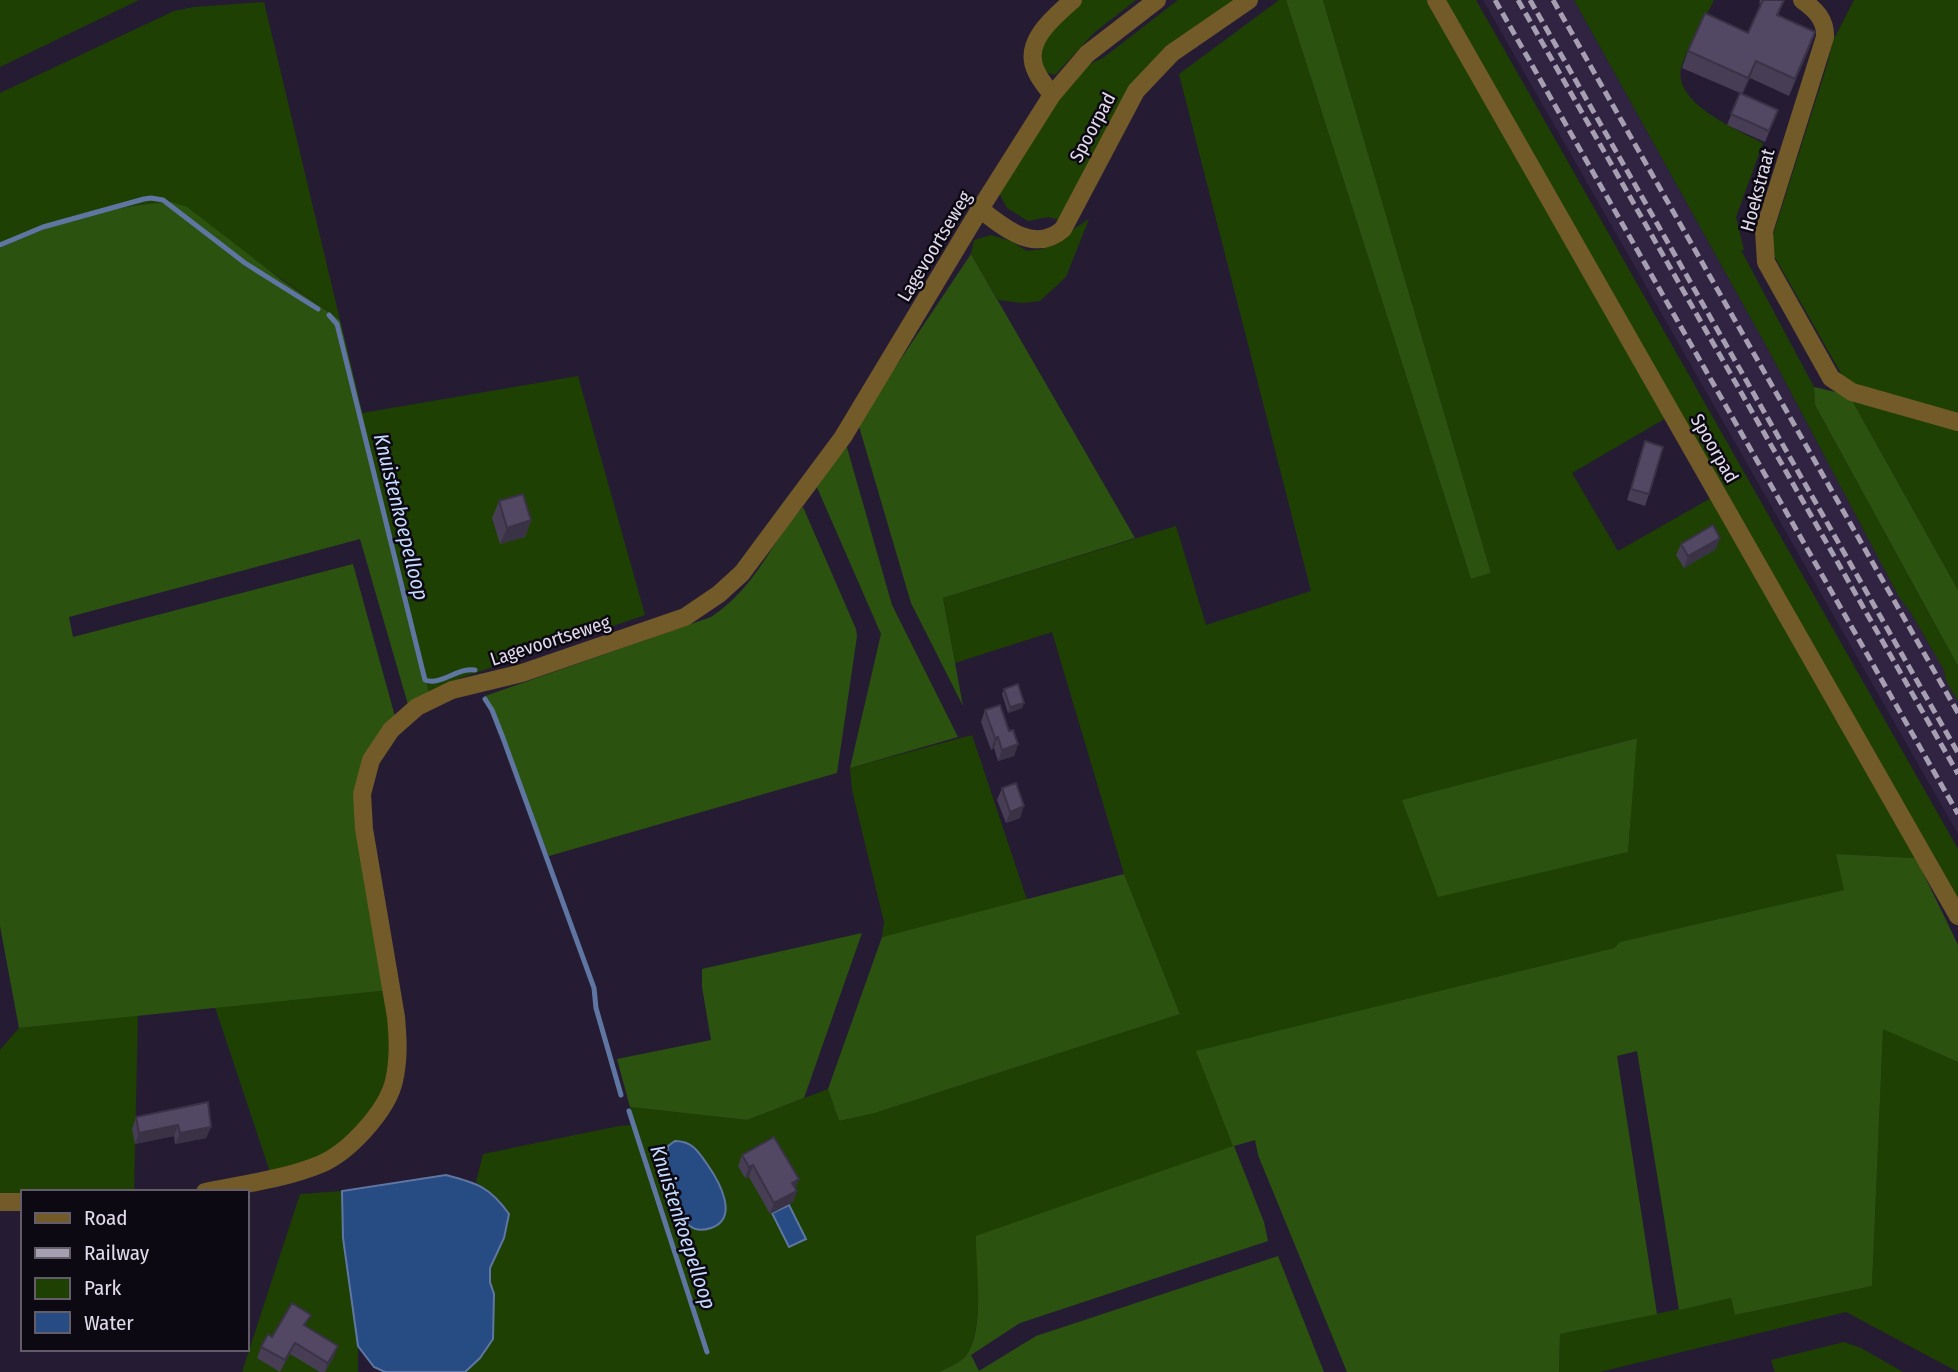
<svg xmlns="http://www.w3.org/2000/svg" width="1958" height="1372" font-family="'Fira Sans Condensed',sans-serif">
<style>
.built{fill:#302442}
.green{fill:#1e4002;fill-rule:evenodd}
.forest{fill:#2c520f}
.water{fill:#274b83;stroke:#5f76a2;stroke-width:2}
.lines{fill:none;stroke-linecap:round;stroke-linejoin:round}
.stream{stroke:#5f76a2;stroke-width:5}
.minor{stroke:#725a29;stroke-width:18}
.rail{stroke:#a69fb1;stroke-width:5;stroke-dasharray:10 5;stroke-linecap:butt}
.wall{fill:#473e55}
.shaded-wall{fill:#3a3245}
.building{fill:#534863;stroke:#3a3245;stroke-width:2}
.labels{text-anchor:middle;stroke-width:5;stroke-linejoin:round;paint-order:stroke}
.street-label{font-size:19px;fill:#e1dbeb;stroke:#0d0913}
.water-label{font-size:21px;font-style:italic;fill:#c6dcff;stroke:#0d0913}
</style>
<rect width="100%" height="100%" fill="#251c34"/>
<path class="built" d="M1483 0H1574L1769 351 1899 597 1911 613 1944 670 1946 681 1958 701V834Z"/>
<path class="green" d="M0 0H139L0 67Z
M1081 0H1136L1095 32 1055 75 1042 71 1040 49 1042 42Z
M1178 0H1238L1131 86 1115 112 1060 220 1048 217 1028 221 1007 208 999 193C1019 158 1064 69 1103 58Z
M1279 0H1286L1471 579 1491 573 1323 0H1428L1666 418 1572 473 1618 551 1711 498 1916 858 1836 854 1845 890 1621 942 1614 948 1378 1007 1213 1094 1234 1146 976 1238C977 1267 985 1336 964 1358 958 1364 947 1368 939 1372H465L480 1358 494 1294 490 1282V1268L504 1238 500 1201 476 1182 483 1154 619 1126 633 1125 630 1107 747 1120 828 1089 839 1121 875 1113 1180 1014 1124 874 1052 632 955 663 943 598 1176 526 1206 625 1311 591 1179 74ZM1636 738 1628 852 1438 896 1471 782ZM669 1182 721 1188 726 1207 682 1216Z
M1444 0H1476L1958 849V905Z
M1574 0H1714C1704 21 1690 42 1682 65 1669 102 1738 130 1763 143L1736 217 1744 250H1741L1814 387 1815 405 1958 666V701L1946 681 1944 670 1911 613 1899 597 1769 351Z
M1854 0H1958V414L1846 382 1769 247 1827 65 1834 36 1835 37Z
M264 2 340 320 172 202C112 205 55 222 0 248V93L174 11 194 7Z
M1089 219 1066 277 1040 301 1023 303 998 300 971 254 974 240 991 235 1011 241 1027 251 1043 249Z
M578 376 645 615 452 681 429 692 362 413Z
M1849 395 1958 426V590Z
M972 735 1027 900 882 937 884 922 852 790 850 768Z
M390 990 397 1044 379 1099 362 1123 329 1156 272 1178 215 1007Z
M138 1015 134 1192H23V1197L0 1196V1050L19 1028Z
M1883 1028 1958 1062V1372L1846 1312 1600 1372H1559L1560 1334 1731 1298 1735 1315 1872 1286Z
M342 1191 343 1238 351 1300 358 1336V1372H242L300 1194Z
M1844 1342 1861 1348 1903 1372H1775L1771 1360Z"/>
<path class="forest" d="M1286 0H1323L1491 573 1471 579Z
M172 202 187 207 283 281 340 320 429 692 409 708 360 539 69 617 73 637 353 564 396 720 362 772 390 990 19 1028 0 926V248C55 222 112 205 172 202Z
M971 254 1135 538 943 598 963 706 911 603 858 423Z
M1814 387 1849 395 1958 590V666L1815 405Z
M846 444 892 605 958 737 850 768 881 634 816 485Z
M803 507 856 629 857 636 837 773 549 856 485 696 711 617C759 584 767 547 803 507Z
M1637 738 1628 852 1438 897 1402 800Z
M1836 854 1916 858 1958 945V1062L1883 1029 1872 1286 1735 1315 1731 1298 1679 1310 1637 1051 1617 1056 1657 1314 1560 1334 1559 1372H1347L1258 1155 1255 1140 1234 1146 1264 1222 1268 1241 1020 1323 971 1355 979 1371 1036 1336 1278 1256 1324 1372H939C947 1368 957 1364 963 1359 987 1335 975 1266 976 1236L1233 1146 1196 1051 1614 948 1620 942 1844 890Z
M1124 874 1180 1014 875 1113 839 1121 828 1089 882 937Z
M862 933 804 1098 747 1120 630 1107 617 1059 711 1040 702 987V969Z"/>
<path class="water" d="M675 1141C692 1141 698 1151 707 1164 719 1181 740 1218 711 1228 705 1230 696 1231 690 1226 671 1212 666 1168 668 1146Z
M446 1175C477 1183 490 1187 509 1214L504 1238 490 1268V1282L494 1294 493 1339 480 1358 465 1372H385L374 1367 358 1346 343 1238 342 1191Z
M789 1205 806 1239 789 1247 772 1213Z"/>
<g class="lines">
<path class="stream" d="M0 245 43 227 144 199 151 198 163 200 245 263 318 309
M329 315 337 324 425 680C441 686 458 667 475 670
M485 699 492 710 503 738 594 988 596 1008 621 1095
M629 1111 707 1352"/>
<path class="minor" d="M1436 0 1958 916
M1802 0C1815 9 1826 20 1825 37L1764 231 1766 262 1831 378 1852 392 1958 422
M1052 95C1047 88 1040 80 1036 71 1022 42 1054 17 1073 0
M980 209C1004 228 1035 254 1063 229L1136 91 1172 53 1249 0
M205 1192C243 1184 285 1179 321 1164 349 1152 387 1111 394 1081 399 1059 398 1039 396 1017L364 829 362 794 371 760 391 730 417 707 452 690 522 673 685 617 719 594 742 573 843 437 980 209 1052 95 1087 54 1157 0
M0 1202H23"/>
<path class="rail" d="M1495 0 1958 814
M1518 0 1958 774
M1530 0 1958 753
M1553 0 1958 713"/>
</g>
<path class="wall" d="M1760 0H1784L1778 16 1809 49 1789 96 1750 78 1742 94 1778 110 1765 142 1727 125 1740 93 1682 68 1688 51 1748 33 1761 4 1759 3Z
M1645 441 1649 494 1645 506 1627 500Z
M499 501 531 520 525 537 500 544 492 518Z
M1681 544 1716 549 1684 568 1676 555Z
M1004 689 1024 703 1022 708 1008 713 1002 694Z
M985 710 1009 731 1018 744 1014 756 998 761 994 748 991 750 981 722Z
M1002 788 1020 818 1006 823 997 800Z
M136 1117 211 1127 206 1138 175 1144 174 1136 135 1144 132 1129Z
M742 1155 797 1191 793 1202 770 1214 749 1177 745 1178 738 1166Z
M306 1327 334 1357 325 1372H320L290 1354 280 1372 257 1358 261 1347Z"/>
<path class="shaded-wall" d="M1815 32 1809 49 1789 96 1795 79Z
M1756 61 1750 78 1742 95 1748 78Z
M531 520 525 537 500 544 507 528Z
M1720 538 1716 549 1684 568 1688 556Z
M1024 703 1022 708 1008 713 1010 707Z
M998 737 994 748 991 750 995 738Z
M1018 744 1014 756 998 761 1002 750Z
M1024 806 1020 818 1006 823 1010 812Z
M178 1125 174 1136 135 1144 139 1133Z
M211 1127 206 1138 175 1144 180 1133Z
M753 1165 749 1177 745 1178 749 1167Z
M799 1179 795 1190 792 1183Z
M797 1191 793 1202 770 1214 774 1203Z
M295 1343 290 1354 280 1372 285 1360Z
M338 1346 334 1357 324 1372 328 1363Z"/>
<path class="building" d="M1763 0H1784L1777 15 1815 32 1795 79 1756 61 1748 78 1688 51 1705 13 1748 33Z
M1740 93 1778 110 1769 131 1731 114Z
M1645 441 1663 447 1649 494 1631 489Z
M523 494 531 520 507 528 499 501Z
M1713 525 1720 538 1688 556 1681 544Z
M1018 684 1024 703 1010 707 1004 689Z
M1000 705 1009 731 1013 730 1018 744 1002 750 998 737 995 738 985 710Z
M1016 783 1024 806 1010 812 1002 788Z
M208 1102 211 1127 180 1133 178 1125 139 1133 136 1117Z
M774 1137 799 1179 792 1183 797 1191 774 1203 753 1165 749 1167 742 1155Z
M292 1303 311 1315 304 1325 338 1346 328 1363 295 1343 285 1360 261 1347 268 1334 272 1337Z"/>
<g class="labels">
<g class="street-label">
<text transform="translate(1092 127) rotate(-62)" y="7">Spoorpad</text>
<text transform="translate(1757 190) rotate(-75)" y="7">Hoekstraat</text>
<text transform="translate(934 246) rotate(-59)" y="7">Lagevoortseweg</text>
<text transform="translate(1715 448) rotate(60)" y="7">Spoorpad</text>
<text transform="translate(550 640) rotate(-18)" y="7">Lagevoortseweg</text>
</g>
<g class="water-label">
<text transform="translate(401 517) rotate(76)" y="7">Knuistenkoepelloop</text>
<text transform="translate(683 1227) rotate(72)" y="7">Knuistenkoepelloop</text>
</g>
</g>
<rect x="21" y="1190" width="228" height="161" fill="#0d0913" stroke="#625d69" stroke-width="2"/>
<rect x="35" y="1213" width="35" height="10" fill="#725a29" stroke="#625d69" stroke-width="2"/>
<text x="84" y="1225" font-size="21" fill="#e1dbeb">Road</text>
<rect x="35" y="1248" width="35" height="10" fill="#a69fb1" stroke="#625d69" stroke-width="2"/>
<text x="84" y="1260" font-size="21" fill="#e1dbeb">Railway</text>
<rect x="35" y="1278" width="35" height="21" fill="#1e4002" stroke="#625d69" stroke-width="2"/>
<text x="84" y="1295" font-size="21" fill="#e1dbeb">Park</text>
<rect x="35" y="1312" width="35" height="21" fill="#274b83" stroke="#625d69" stroke-width="2"/>
<text x="84" y="1330" font-size="21" fill="#e1dbeb">Water</text>
</svg>
